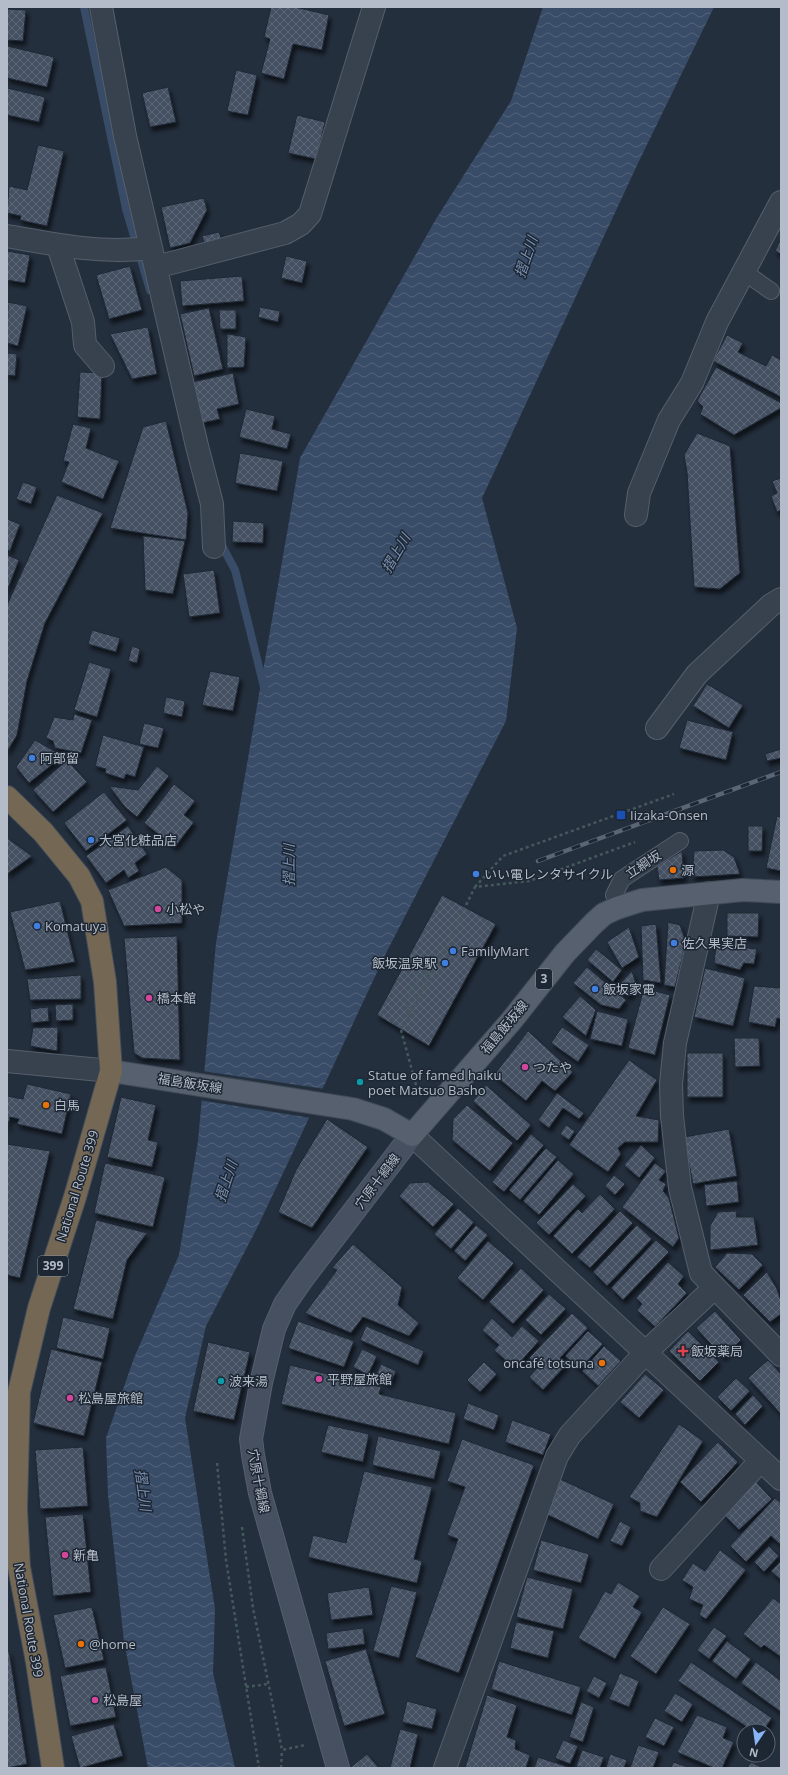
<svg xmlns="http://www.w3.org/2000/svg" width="788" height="1775" font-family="'Open Sans','Noto Sans JP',sans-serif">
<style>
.water{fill:url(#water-waves)}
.pier{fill:#242f3e}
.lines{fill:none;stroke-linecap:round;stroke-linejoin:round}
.stream{stroke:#394c67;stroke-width:8}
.building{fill:url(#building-cross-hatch);stroke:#1f2835;filter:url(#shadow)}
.lane-casing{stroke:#565f6c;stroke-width:18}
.street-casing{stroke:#565f6c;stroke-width:24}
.secondary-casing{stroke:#565f6c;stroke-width:24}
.primary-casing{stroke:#414a57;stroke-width:24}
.highway-casing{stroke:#434c59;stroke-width:24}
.path{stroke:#44595c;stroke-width:2.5;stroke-dasharray:3 3;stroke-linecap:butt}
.lane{stroke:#38414e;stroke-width:16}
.street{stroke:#38414e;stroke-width:22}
.secondary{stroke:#465061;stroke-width:22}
.primary{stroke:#56606e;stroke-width:22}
.highway{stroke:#746855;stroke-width:22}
.rail-casing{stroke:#5a6575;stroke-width:4.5}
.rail{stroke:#1d2633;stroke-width:3;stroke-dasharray:9;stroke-linecap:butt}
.shop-dot{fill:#3f7fe0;stroke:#1d2633;stroke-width:1.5}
.transit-dot{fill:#1a4fb4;stroke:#1d2633;stroke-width:1.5}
.food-dot{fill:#e8710a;stroke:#1d2633;stroke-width:1.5}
.hotel-dot{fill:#d1479c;stroke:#1d2633;stroke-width:1.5}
.culture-dot{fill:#0f9aa8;stroke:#1d2633;stroke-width:1.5}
.health-dot{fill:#e0444e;stroke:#1d2633;stroke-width:1.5}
.labels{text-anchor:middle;stroke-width:3;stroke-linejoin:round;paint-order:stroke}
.shield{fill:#1d2633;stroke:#878f9c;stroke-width:1}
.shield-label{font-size:12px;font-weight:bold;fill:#b4bcc9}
.poi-label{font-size:13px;fill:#b4bcc9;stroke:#1d2633;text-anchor:start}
.street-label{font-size:13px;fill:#b4bcc9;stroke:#1d2633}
.water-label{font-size:14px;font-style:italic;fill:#7c92b1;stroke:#1d2633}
</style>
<defs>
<pattern id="water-waves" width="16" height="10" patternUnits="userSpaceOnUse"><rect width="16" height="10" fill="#394c67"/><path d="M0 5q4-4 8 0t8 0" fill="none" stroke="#53647b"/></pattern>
<pattern id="building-cross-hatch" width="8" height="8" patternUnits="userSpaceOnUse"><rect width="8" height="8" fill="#455162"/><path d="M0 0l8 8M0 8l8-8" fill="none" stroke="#5d6877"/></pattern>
<filter id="shadow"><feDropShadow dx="2.5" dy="4.5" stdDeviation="2" flood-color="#0009"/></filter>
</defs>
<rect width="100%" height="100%" fill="#242f3e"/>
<path class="water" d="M543 7H714L640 159 482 498 517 628 506 721 385 955 294 1150 257 1228 206 1326 185 1418 215 1609 213 1673 235 1768H148L124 1641 108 1495 106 1438 134 1358 179 1255 198 1141 216 943 300 458 436 219 511 101Z"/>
<path class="pier" d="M202 1071 325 1089 311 1118 199 1100Z"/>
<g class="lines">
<path class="stream" d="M84 7 126 209 150 290
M219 540 235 570 265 691"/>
</g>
<path class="building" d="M271 7H295L329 15 322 50 293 44 284 79 261 73 270 39 264 37Z
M7 9 26 10 23 41 7 40Z
M7 46 54 57 47 87 7 78Z
M236 70 257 75 248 115 227 111Z
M168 87 176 122 150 127 142 93Z
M7 88 45 97 39 122 7 115Z
M297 115 325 122 316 159 288 153Z
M38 145 64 151 47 226 20 220 21 216 7 213 9 186 27 190Z
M204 198 207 210 190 243 170 248 161 207Z
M219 232 222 241 205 245 202 236Z
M781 239V254L775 251Z
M7 251 30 255 25 283 7 280Z
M286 256 307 261 302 283 281 278Z
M130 266 142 310 109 319 96 275Z
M242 276 244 301 182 306 180 281Z
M8 302 27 306 18 346 7 343Z
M260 307 280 311 278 322 258 317Z
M209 308 223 369 194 376 180 314Z
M219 310H236V329H220Z
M148 327 157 374 132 379 110 334Z
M227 334 246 337 244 367 227 368Z
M727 335 743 343 738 352 766 366 772 355 781 360V397L713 361Z
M7 353 17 354 15 376 7 375Z
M716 367 781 403V408L734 435 700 414 703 407 697 401Z
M80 372 102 373 100 419 77 417Z
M233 373 239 404 217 409 220 419 202 423 193 382Z
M246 409 275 416 272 429 291 434 287 449 239 437Z
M166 421 188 513 186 540 110 528 143 427Z
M73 424 91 428 86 448 119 461 103 499 61 482 69 462 63 461Z
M697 433 730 446 740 573 720 589 694 587 687 472 684 455Z
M240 453 283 461 277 491 235 483Z
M781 478V510L777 512 771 496 777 493 772 481Z
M23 482 37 487 31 504 16 499Z
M57 495 103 513 45 623 27 681 17 735 7 752V605Z
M7 519 20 524 10 551 7 550Z
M233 521 264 523 263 543 232 542Z
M143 536 185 541 173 594 145 590Z
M7 555 19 560 7 591Z
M214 570 220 613 189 617 183 574Z
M92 630 120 638 116 652 88 644Z
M132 646 140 649 137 663 128 661Z
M89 662 111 669 97 717 74 710Z
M210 671 240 677 233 711 202 705Z
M707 684 743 705 729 728 693 706Z
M166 697 185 701 182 717 163 713Z
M74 714 92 720 81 753 55 748 53 741 46 738 54 717 73 720Z
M687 720 733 732 726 760 679 748Z
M144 723 164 728 158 748 139 744Z
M103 735 144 747 135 777 126 774 124 779 105 773 106 769 95 766Z
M35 740 63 756 29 783 16 767Z
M781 749V758L767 761 765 754Z
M67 760 87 782 53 812 33 790Z
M157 766 169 776 137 817 125 807 109 786 138 790Z
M174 784 195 801 184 815 194 822 175 847 144 823Z
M104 792 127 820 86 851 64 823Z
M777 816 781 817V871L766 868Z
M128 826 147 854 135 863 139 871 128 878 124 870 106 883 86 856Z
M748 826H763L762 851H748Z
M7 838 32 856 7 874Z
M723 850 734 857 740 874 692 877 694 851Z
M682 851 684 878 659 880 657 866Z
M166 867 182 880V923L124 926 108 890Z
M442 895 496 924 429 1046 377 1015Z
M60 901 75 962 25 970 10 912Z
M727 913H759L758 937 727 936Z
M668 922 680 925 686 942 675 987 664 985Z
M656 924 661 983 643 980 641 926Z
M629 927 639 957 622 968 607 942Z
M177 936 180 1060 142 1058 134 1053 124 938Z
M716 945 757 949 754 964 744 963 740 970 714 963Z
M596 949 622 970 613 982 587 960Z
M587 967 626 1000 619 1009 601 1005 573 983Z
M705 968 745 978 733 1026 694 1017Z
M632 971 637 987 629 997 617 987Z
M81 975V999L30 1000 27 979Z
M754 986 781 988V1019L777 1018 775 1027 748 1022Z
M644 988 670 995 655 1055 628 1048Z
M580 996 596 1010 586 1036 562 1017Z
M73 1004V1020L56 1021 55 1005Z
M48 1007 49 1021 31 1023 30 1009Z
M597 1011 628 1019 622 1046 590 1039Z
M58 1027 57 1051 30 1046 33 1028Z
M562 1027 589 1045 578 1062 551 1043Z
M528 1031 573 1072 555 1091 542 1081 526 1101 494 1075Z
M734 1038H759L760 1066 735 1067Z
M687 1053H723V1097H687Z
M629 1060 657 1080 636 1116 659 1120 658 1142H625L618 1148 621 1154 608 1172 569 1145Z
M27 1084 71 1094 62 1134 17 1124 19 1119 10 1117 7 1129V1096L23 1099Z
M486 1085 531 1125 517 1141 473 1101Z
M557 1093 584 1113 579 1119 563 1108 549 1128 538 1120Z
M121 1097 156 1105 148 1140 158 1142 152 1167 107 1157Z
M467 1105 513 1143 490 1171 452 1140 453 1119Z
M327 1119 368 1147 312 1228 278 1212 296 1170Z
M566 1125 575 1131 569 1140 560 1134Z
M729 1129 737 1176 693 1184 684 1137Z
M531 1134 544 1145 504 1192 492 1182Z
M7 1144 50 1151 20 1278 7 1275Z
M641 1145 655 1158 639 1178 624 1165Z
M546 1148 557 1157 520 1200 509 1190Z
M558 1160 574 1174 539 1215 523 1201Z
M105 1163 165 1177 153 1227 94 1213Z
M655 1163 666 1171 659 1180 666 1184 663 1191 669 1198 679 1238 673 1247 622 1207Z
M614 1175 625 1184 615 1195 605 1186Z
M737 1181 739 1202 706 1206 704 1185Z
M428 1182 454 1204 433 1227 399 1196 410 1183Z
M573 1184 586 1196 549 1235 536 1223Z
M600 1194 615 1209 572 1254 553 1236 578 1209 582 1213Z
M458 1208 474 1222 451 1249 434 1234Z
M620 1211 633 1223 590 1268 577 1257Z
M737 1211 736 1217H754L758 1245 710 1250V1226L718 1212Z
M96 1220 147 1233 127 1260 113 1319 73 1309Z
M476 1225 488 1235 465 1261 454 1251Z
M637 1225 652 1239 607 1286 593 1272Z
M656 1240 669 1252 623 1300 611 1288Z
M488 1241 514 1263 483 1300 457 1278Z
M353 1244 402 1287 398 1305 419 1323 409 1336 363 1317 351 1333 305 1313 337 1270 332 1268Z
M727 1253 752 1254 763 1265 739 1290 715 1267Z
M668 1262 684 1276 678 1284 687 1293 655 1327 637 1310 642 1304 636 1298Z
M521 1268 544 1290 513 1324 489 1302Z
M767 1272 777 1289 781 1301V1314L770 1322 743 1295Z
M549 1294 566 1309 541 1335 525 1320Z
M715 1311 741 1340 723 1357 696 1328Z
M572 1313 588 1328 560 1358 567 1364 543 1390 529 1377 539 1366 529 1358Z
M63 1317 110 1328 103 1359 56 1348Z
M492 1318 512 1337 522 1326 539 1341 520 1362 517 1360 512 1366 494 1350 499 1345 482 1330Z
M298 1321 354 1341 344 1367 288 1348Z
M366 1326 424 1351 418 1365 360 1340Z
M588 1331 603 1344 580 1369 565 1356Z
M688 1331 719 1362 700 1381 669 1351Z
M208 1342 250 1352 234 1420 193 1411Z
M604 1346 621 1361 598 1386 582 1371Z
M51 1349 102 1362 84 1436 33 1423Z
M362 1349 377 1356 368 1375 353 1367Z
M768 1360 781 1374V1414L748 1378Z
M484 1362 497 1374 480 1392 467 1380Z
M381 1364 396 1371 390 1384 375 1378Z
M290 1365 381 1387 379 1394 456 1413 449 1444 281 1404Z
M645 1374 664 1390 639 1418 620 1402Z
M736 1378 750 1391 731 1411 717 1397Z
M753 1395 763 1406 745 1425 735 1414Z
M468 1403 499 1415 494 1430 463 1419Z
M512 1420 551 1434 543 1455 505 1442Z
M679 1424 703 1441 657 1517 640 1511V1503L629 1497Z
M328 1425 369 1434 363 1462 321 1452Z
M378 1436 441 1451 434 1479 372 1465Z
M462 1439 534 1465 459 1673 415 1657 458 1539 447 1535 465 1487 447 1481Z
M718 1442 738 1462 701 1502 680 1482Z
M83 1447 88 1506 40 1509 35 1450Z
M364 1471 432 1487 414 1559 422 1561 417 1583 308 1557 313 1535 346 1543Z
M560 1479 614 1504 598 1539 544 1513Z
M756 1482 772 1499 739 1530 723 1514Z
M775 1498 781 1503V1545L771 1536 746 1562 730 1546Z
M83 1514 91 1592 53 1596 45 1517Z
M620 1521 631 1527 622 1546 610 1541Z
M541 1540 589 1554 581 1583 533 1570Z
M769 1546 779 1556 764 1572 754 1562Z
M720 1550 746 1570 706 1619 699 1615 703 1605 689 1599 693 1587 682 1580 693 1563 705 1571Z
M781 1561V1580L771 1571Z
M527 1577 573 1589 563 1629 516 1617Z
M618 1582 640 1596 633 1607 642 1612 615 1659 578 1638 605 1591 611 1594Z
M391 1586 417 1592 399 1658 373 1651Z
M369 1587 373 1615 331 1620 327 1593Z
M773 1598 781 1604V1657L764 1645 761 1648 743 1634Z
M92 1607 104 1660 65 1668 53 1615Z
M663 1607 690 1624 656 1674 630 1656Z
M516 1622 554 1631 548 1658 510 1648Z
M714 1627 727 1636 709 1659 697 1650Z
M363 1628 365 1644 328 1649 326 1633Z
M727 1641 751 1659 736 1679 712 1661Z
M366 1649 385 1714 344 1726 325 1661Z
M7 1651H9L27 1764 7 1768Z
M499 1661 581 1687 572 1715 491 1689Z
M691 1662 772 1718 763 1731H753L678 1681Z
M756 1662 781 1681V1712L741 1683Z
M106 1667 116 1717 70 1726 60 1676Z
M620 1673 639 1681 629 1707 609 1699Z
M594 1676 607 1683 599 1698 586 1691Z
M675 1693 693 1704 682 1722 664 1711Z
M487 1695 517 1705 507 1737 516 1740 515 1749 530 1755 526 1768H465Z
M407 1701 437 1709 432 1729 402 1722Z
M581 1702 594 1707 583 1742 569 1737Z
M697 1715 727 1727 723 1738 734 1742 722 1768H714L677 1752Z
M655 1718 674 1727 664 1746 645 1737Z
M114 1724 123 1756 80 1768 71 1736Z
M400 1729 418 1734 410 1768H390Z
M563 1740 578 1746 570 1764 555 1758Z
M638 1745 659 1752 653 1768H630Z
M582 1750 604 1757 600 1768 576 1767Z
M367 1754 379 1768H352L351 1767Z
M610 1754 627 1760 624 1768H606Z
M538 1757 568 1767V1768H534Z
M673 1762 691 1768H671Z
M751 1762 763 1768H747Z"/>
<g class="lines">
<g class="lane-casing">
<path id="lane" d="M744 272 771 291
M614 895 622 879 680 841"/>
</g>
<g class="street-casing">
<path id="street" d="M101 7 125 136 197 446 212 504 214 547
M7 236C56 245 102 254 151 248
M58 246 83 322 85 345 103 366
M156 267 285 233 301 224 310 214 374 7
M636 515 639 493 669 420 692 383 717 322 781 202
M657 728 697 674 771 605 781 599
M709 893 675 1043 671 1084 672 1116 680 1188 701 1273 781 1355
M7 1061 111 1071
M412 1135 781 1479
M661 1569 761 1460
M445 1768 557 1456 570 1435 646 1352 714 1288"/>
</g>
<g class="secondary-casing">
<path id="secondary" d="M338 1768 260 1493 253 1455 251 1439 261 1383 274 1329 285 1304 303 1278 412 1135"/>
</g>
<g class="primary-casing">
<path id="primary" d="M111 1071 353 1109 384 1119 412 1135 512 1020 565 953 594 923 604 914 617 908 642 900 743 890 781 892"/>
</g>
<g class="highway-casing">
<path id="highway" d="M7 797 43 832 79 876 92 901 105 982 111 1071 75 1197 39 1308 19 1392 16 1509 19 1567 37 1662 53 1768"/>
</g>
<path class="path" d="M475 887 503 856 674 794
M410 1014 406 1000 417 980 434 968
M416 1085 401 1030 438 962 475 887 529 881 635 842
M217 1463 226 1560 259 1768
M242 1527 253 1608 282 1750 305 1745
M246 1687 268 1684
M281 1768 282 1750"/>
<use href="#lane" class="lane"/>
<use href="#street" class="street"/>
<use href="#secondary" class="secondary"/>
<use href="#primary" class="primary"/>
<use href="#highway" class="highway"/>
<g class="rail-casing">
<path id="rail" d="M538 861 781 772"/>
</g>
<use href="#rail" class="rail"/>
</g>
<g class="shop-dot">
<circle cx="32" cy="758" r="4"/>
<circle cx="91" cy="840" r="4"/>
<circle cx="476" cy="874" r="4"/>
<circle cx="37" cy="926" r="4"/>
<circle cx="674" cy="943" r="4"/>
<circle cx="453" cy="951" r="4"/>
<circle cx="445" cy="963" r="4"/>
<circle cx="595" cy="989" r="4"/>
</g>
<rect class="transit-dot" x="616" y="810" width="10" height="10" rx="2"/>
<g class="food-dot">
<circle cx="673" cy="870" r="4"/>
<circle cx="46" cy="1105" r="4"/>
<circle cx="602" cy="1363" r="4"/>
<circle cx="81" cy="1644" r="4"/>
</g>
<g class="hotel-dot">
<circle cx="158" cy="909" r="4"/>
<circle cx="149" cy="998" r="4"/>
<circle cx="525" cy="1067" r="4"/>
<circle cx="319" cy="1379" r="4"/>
<circle cx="70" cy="1398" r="4"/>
<circle cx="65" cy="1555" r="4"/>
<circle cx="95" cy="1700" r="4"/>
</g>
<g class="culture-dot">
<circle cx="360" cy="1082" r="4"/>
<circle cx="221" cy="1381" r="4"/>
</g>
<path class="health-dot" d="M681 1345h4v4h4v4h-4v4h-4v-4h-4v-4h4z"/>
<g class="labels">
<g class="shield">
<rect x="536" y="969" width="16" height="20" rx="3"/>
<rect x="38" y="1256" width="30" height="20" rx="3"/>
</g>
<g class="shield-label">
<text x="544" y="983">3</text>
<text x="53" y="1270">399</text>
</g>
<g class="poi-label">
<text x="40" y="763">阿部留</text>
<text x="630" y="820">Iizaka-Onsen</text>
<text x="99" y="845">大宮化粧品店</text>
<text x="681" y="875">源</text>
<text x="484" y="879">いい電レンタサイクル</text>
<text x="166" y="914">小松や</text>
<text x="45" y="931">Komatuya</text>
<text x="682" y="948">佐久果実店</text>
<text x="461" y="956">FamilyMart</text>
<text x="437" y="968" text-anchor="end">飯坂温泉駅</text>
<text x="603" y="994">飯坂家電</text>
<text x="157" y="1003">橋本館</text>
<text x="533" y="1072">つたや</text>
<text x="368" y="1080">Statue of famed haiku<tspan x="368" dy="15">poet Matsuo Basho</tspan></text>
<text x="54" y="1110">白馬</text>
<text x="691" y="1356">飯坂薬局</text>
<text x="594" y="1368" text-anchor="end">oncafé totsuna</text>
<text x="327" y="1384">平野屋旅館</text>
<text x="229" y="1386">波来湯</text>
<text x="78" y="1403">松島屋旅館</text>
<text x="73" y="1560">新亀</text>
<text x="89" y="1649">@home</text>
<text x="103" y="1705">松島屋</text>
</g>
<g class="street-label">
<text transform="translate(643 864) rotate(-33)" y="5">立綱坂</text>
<text transform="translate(504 1027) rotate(-50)" y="5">福島飯坂線</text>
<text transform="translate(190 1083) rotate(9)" y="5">福島飯坂線</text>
<text transform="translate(377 1181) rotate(-53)" y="5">穴原十綱線</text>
<text transform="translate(77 1186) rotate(-73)" y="5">National Route 399</text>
<text transform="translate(259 1481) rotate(79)" y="5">穴原十綱線</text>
<text transform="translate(29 1620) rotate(80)" y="5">National Route 399</text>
</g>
<g class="water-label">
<text transform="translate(526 257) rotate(-71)" y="5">摺上川</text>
<text transform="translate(396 553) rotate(-60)" y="5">摺上川</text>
<text transform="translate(289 865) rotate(-90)" y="5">摺上川</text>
<text transform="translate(226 1181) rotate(-72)" y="5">摺上川</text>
<text transform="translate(143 1490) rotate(82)" y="5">摺上川</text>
</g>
</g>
<rect width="788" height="1775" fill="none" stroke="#b4bcc9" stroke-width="16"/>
<g transform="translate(756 1743) rotate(193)"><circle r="19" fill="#1d2633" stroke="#59626f"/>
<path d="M0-3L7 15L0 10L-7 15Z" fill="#8ab4f8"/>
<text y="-6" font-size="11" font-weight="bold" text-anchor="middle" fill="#b4bcc9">N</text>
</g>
</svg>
